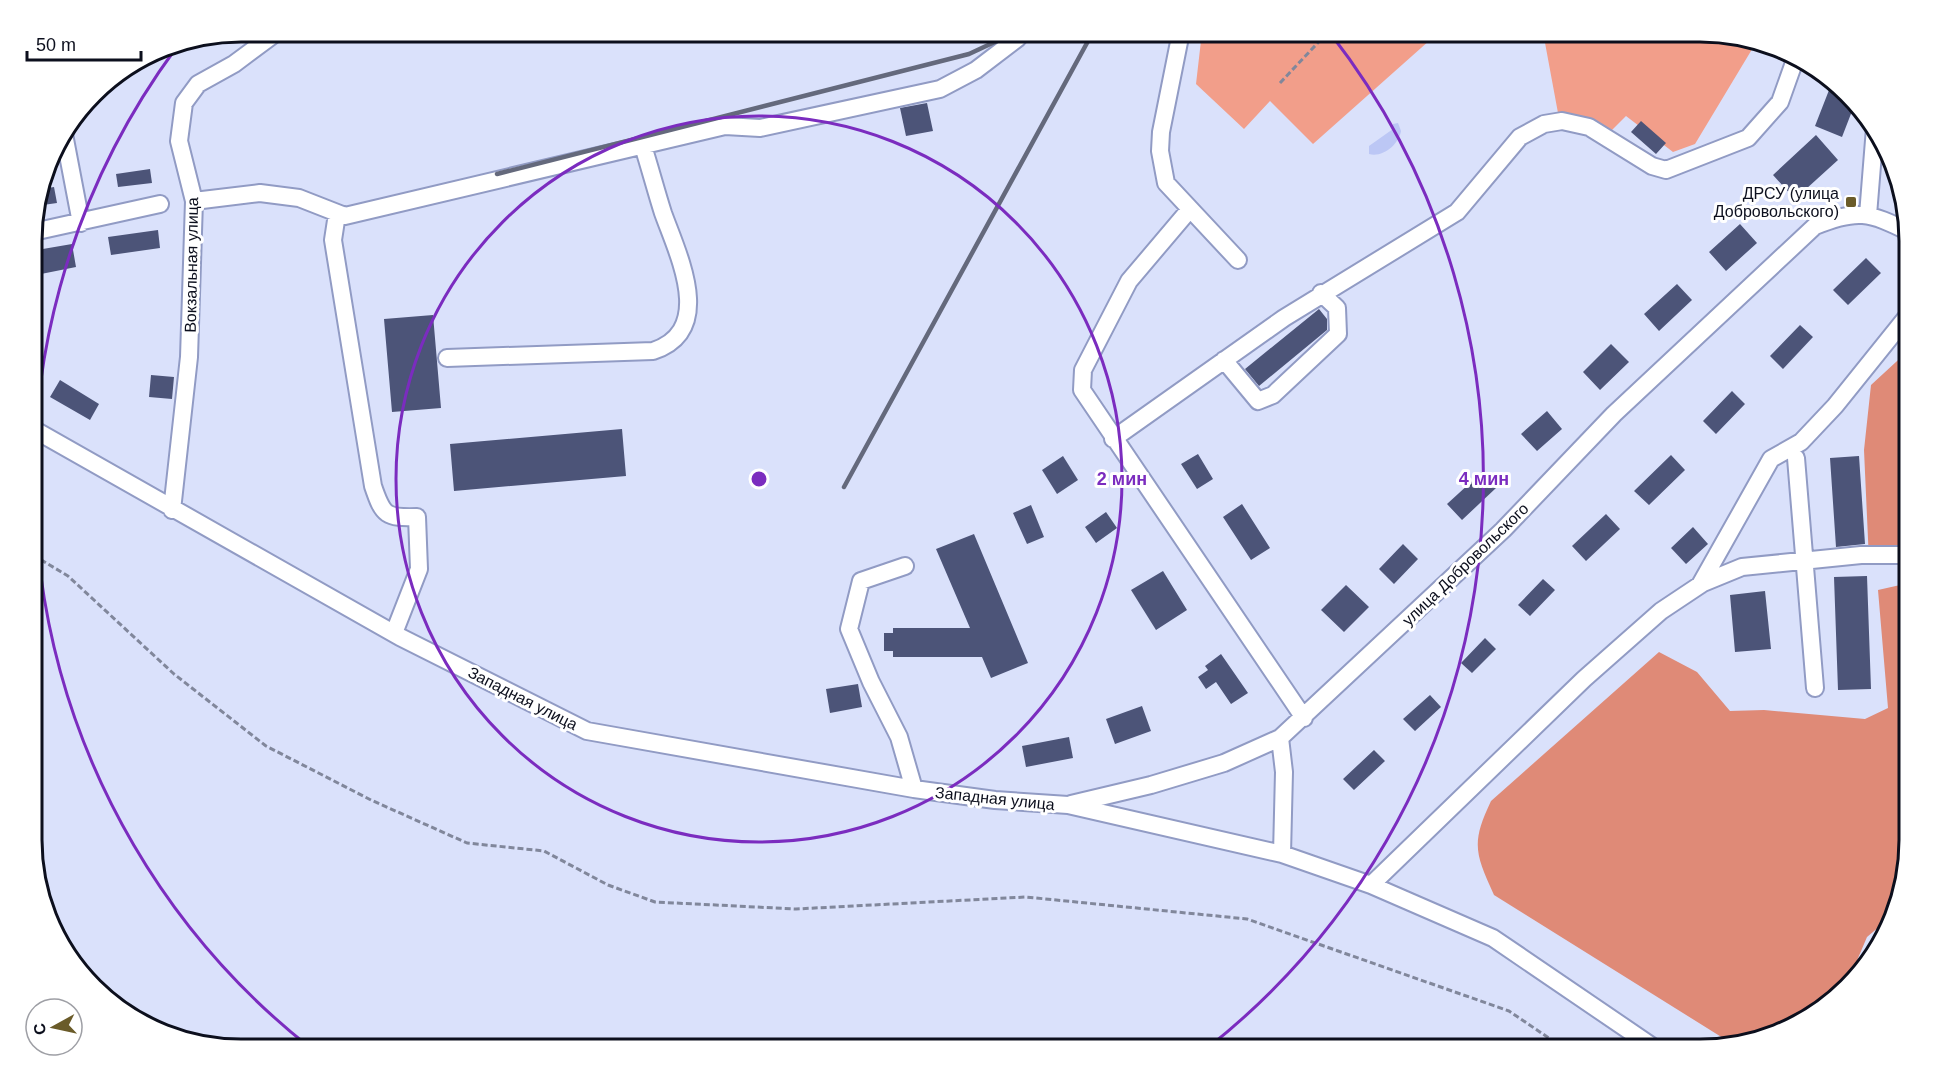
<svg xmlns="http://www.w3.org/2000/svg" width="1941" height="1081" font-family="Arial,sans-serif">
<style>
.green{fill:#f29e8a}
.forest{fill:#df8a77}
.water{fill:#bcc7f5}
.building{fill:#4c5478}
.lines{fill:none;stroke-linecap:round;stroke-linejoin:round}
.minor-casing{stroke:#919bc4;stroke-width:20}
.path{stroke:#81879b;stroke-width:3;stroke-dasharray:6 3;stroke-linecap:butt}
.minor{stroke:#fff;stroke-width:16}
.rail{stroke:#64697c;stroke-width:4.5}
.ring{fill:none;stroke:#7b2cbf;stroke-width:3}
.poi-dot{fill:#6a5b29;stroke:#fff;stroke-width:2}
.labels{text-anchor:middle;stroke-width:6;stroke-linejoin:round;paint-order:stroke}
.poi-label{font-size:16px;fill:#0c0f1d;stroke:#fff;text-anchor:end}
.street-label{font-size:16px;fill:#0c0f1d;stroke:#fff}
.rim{fill:none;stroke:#0c0f1d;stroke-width:3}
.centre{fill:#7b2cbf;stroke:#fff;stroke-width:3}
.ring-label{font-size:18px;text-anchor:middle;font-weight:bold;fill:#7b2cbf;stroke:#fff;stroke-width:6;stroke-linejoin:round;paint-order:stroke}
</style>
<rect width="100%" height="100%" fill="#dae1fb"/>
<path class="green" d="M1202 32H1439L1313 144 1270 101 1244 129 1196 84Z
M1543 32H1700L1754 46 1695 144 1673 152 1626 116 1610 132 1558 113Z"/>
<path class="forest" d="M1909 350V564L1901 561H1869L1864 450 1871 385Z
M1909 583V853L1886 929 1880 926 1867 937 1850 977 1816 1014 1731 1043 1494 895C1475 853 1471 843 1491 801L1659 652 1697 672 1730 711 1764 710 1865 719 1888 708 1878 590Z"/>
<path class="water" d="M1398 123 1401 131C1399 144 1383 158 1369 154V146L1393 129V124Z"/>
<path class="building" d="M1831 85 1854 106 1842 137 1815 126Z
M927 103 933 131 906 136 900 108Z
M1641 121 1666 143 1656 154 1631 132Z
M1816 135 1838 160 1795 199 1773 175Z
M150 169 152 183 118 187 116 174Z
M54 187 57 203 36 206 41 189Z
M1740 224 1757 243 1726 271 1709 252Z
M158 230 160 248 111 255 108 237Z
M72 244 76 267 41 274 37 250Z
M1866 258 1881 273 1848 305 1833 290Z
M1677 284 1692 300 1659 331 1644 314Z
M1319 309 1327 319V330L1259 386 1245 369Z
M433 315 441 408 392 412 384 319Z
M1800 325 1813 337 1783 369 1770 356Z
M1611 344 1629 362 1600 390 1583 372Z
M151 375 174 377 172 399 149 397Z
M60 380 99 404 90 420 50 397Z
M1732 391 1745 404 1716 434 1703 421Z
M1547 411 1562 429 1537 451 1521 434Z
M622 429 626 476 454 491 450 444Z
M1198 454 1213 479 1197 489 1181 464Z
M1671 455 1685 470 1649 505 1634 491Z
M1063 456 1078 480 1057 494 1042 470Z
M1859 456 1865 544 1836 547 1830 458Z
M1482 472 1496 488 1462 520 1447 504Z
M1242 504 1270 548 1251 560 1223 517Z
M1031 505 1044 537 1027 544 1013 513Z
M1106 512 1117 528 1096 543 1085 527Z
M1606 514 1620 529 1586 561 1572 546Z
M1693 527 1708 544 1686 564 1671 548Z
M974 534 1028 663 991 678 982 657H893V651H884V633H893V628H970L936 549Z
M1403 544 1418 559 1394 584 1379 569Z
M1163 571 1187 610 1156 630 1131 590Z
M1867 576 1871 689 1838 690 1834 577Z
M1543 579 1555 590 1530 616 1518 605Z
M1346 585 1369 607 1344 632 1321 610Z
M1765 591 1771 649 1735 652 1730 595Z
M1485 638 1496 649 1472 673 1461 663Z
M1221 654 1248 693 1231 704 1216 682 1206 689 1198 677 1208 670 1205 666Z
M858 684 862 707 830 713 826 689Z
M1430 695 1441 707 1415 731 1403 719Z
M1142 706 1151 731 1115 744 1106 719Z
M1069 737 1073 758 1026 767 1022 746Z
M1374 750 1385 761 1354 790 1343 779Z"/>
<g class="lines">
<g class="minor-casing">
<path id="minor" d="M1181 32 1161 132 1160 151 1166 183 1238 260
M64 134 81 223
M194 201 260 193 299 198 345 216 725 126 760 128 940 89 976 70 1018 38
M1190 209 1129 281 1083 370 1082 390 1304 718
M337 214 333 240 373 486C383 516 386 518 417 517L419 569 394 633
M1868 215 1875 128
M33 232 160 204
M447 358 653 351C716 330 678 255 663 213 656 191 650 168 643 146
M1224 360 1258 401 1273 395 1338 334 1337 308 1321 293
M33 429 400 637 587 731 914 789 995 800 1068 805 1282 854 1371 885 1493 938 1656 1049
M1113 439 1284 318 1457 212 1520 137 1544 124 1562 121 1589 127 1652 166 1666 170 1748 138 1780 102 1796 57
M1796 458 1815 688
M172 510 189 357 194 201 179 141 184 103 198 84 234 64 277 32
M905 566 861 581 849 629 871 682 899 737 914 789
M1700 585 1771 459 1801 442 1835 406 1909 314
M1280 738 1284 772 1282 854
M1071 804 1151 785 1224 763 1280 738 1503 530 1614 414 1815 226C1857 209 1869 212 1909 232
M1371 885 1584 679 1661 611 1703 583 1742 567 1861 555H1909"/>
</g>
<path class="path" d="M1280 83 1328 32
M33 555 68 576 174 674 266 746 371 800 467 843 544 851 608 885 655 902 796 909 1026 897 1247 919 1509 1011 1565 1049"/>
<use href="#minor" class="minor"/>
<path class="rail" d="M497 174 969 54 1016 32
M844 487 1093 32"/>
</g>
<g class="ring">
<circle cx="759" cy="479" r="363"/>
<path d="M308 1046A725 725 0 0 1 176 48M1330 33A725 725 0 0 1 1210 1046"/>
</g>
<rect class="poi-dot" x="1845" y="196" width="12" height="12" rx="3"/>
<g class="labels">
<g class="poi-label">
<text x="1839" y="199">ДРСУ (улица<tspan x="1839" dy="18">Добровольского)</tspan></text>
</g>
<g class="street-label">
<text transform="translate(191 265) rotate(-89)" y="6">Вокзальная улица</text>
<text transform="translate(1465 564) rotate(-44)" y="6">улица Добровольского</text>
<text transform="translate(523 698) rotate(27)" y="6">Западная улица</text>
<text transform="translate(995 798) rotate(6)" y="6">Западная улица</text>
</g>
</g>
<path d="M0 0H1941V1081H0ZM241 42H1700A199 199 0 0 1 1899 241V840A199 199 0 0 1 1700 1039H241A199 199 0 0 1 42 840V241A199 199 0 0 1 241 42Z" fill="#fff" fill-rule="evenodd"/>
<path class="rim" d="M241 42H1700A199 199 0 0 1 1899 241V840A199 199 0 0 1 1700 1039H241A199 199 0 0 1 42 840V241A199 199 0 0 1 241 42Z"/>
<circle cx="759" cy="479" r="9" class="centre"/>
<g class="ring-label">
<text x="1122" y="485">2 мин</text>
<text x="1484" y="485">4 мин</text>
</g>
<g transform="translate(54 1027) rotate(262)"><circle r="28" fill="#ffffff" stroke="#9e9fa5" stroke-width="1.5"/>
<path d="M0-4.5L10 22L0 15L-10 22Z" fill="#6a5b29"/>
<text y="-9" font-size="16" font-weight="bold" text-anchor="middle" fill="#0c0f1d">С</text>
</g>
<path d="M27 51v9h114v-9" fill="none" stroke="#0c0f1d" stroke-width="3"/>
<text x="36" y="51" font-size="18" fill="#0c0f1d" stroke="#ffffff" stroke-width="4.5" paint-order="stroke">50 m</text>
</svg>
